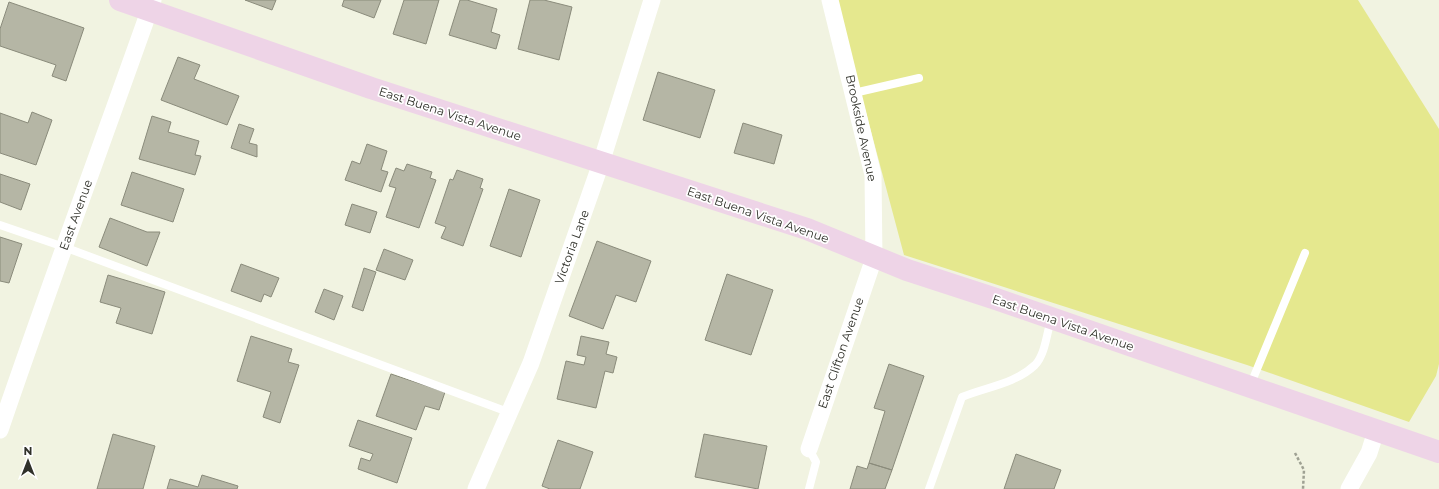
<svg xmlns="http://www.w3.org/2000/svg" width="1439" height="489" font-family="Montserrat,sans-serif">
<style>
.green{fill:#e5e88e}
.building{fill:#b5b6a5;stroke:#8a8b7b}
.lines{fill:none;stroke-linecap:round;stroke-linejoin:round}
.path{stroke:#9fa193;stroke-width:2.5;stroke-dasharray:3 2;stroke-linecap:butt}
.lane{stroke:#fff;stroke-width:8}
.street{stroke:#fff;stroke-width:17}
.secondary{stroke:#eed4e7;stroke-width:22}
.labels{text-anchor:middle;stroke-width:3.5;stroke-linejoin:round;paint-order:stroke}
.street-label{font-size:12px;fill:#30312a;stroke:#fff}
</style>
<rect width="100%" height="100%" fill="#f1f3e1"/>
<path class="green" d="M836 0H1358L1439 129V364L1436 376 1409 422 1247 365 904 255Z"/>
<path class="building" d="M245 0H276L272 10Z
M344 0H381L374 18 342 6Z
M404 0H439L426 44 393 34Z
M460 0H467L497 9 491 32 500 35 496 49 449 35Z
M530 0H544L572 7 559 60 518 49Z
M9 2 84 28 66 81 52 76 56 65 0 46V29Z
M178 57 200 65 194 79 239 96 227 125 161 100Z
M658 72 715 90 700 138 643 120Z
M32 112 52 120 36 165 0 153V113L28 123Z
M152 116 171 122 168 132 199 141 195 155 201 156 195 175 139 159Z
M743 123 782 135 774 164 734 153Z
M239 124 254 129 249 143 257 145V157L231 148Z
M367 144 387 151 381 170 388 172 381 192 345 180 352 161 360 164Z
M407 164 432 172 430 178 436 180 419 228 386 217 396 188 389 186 396 168 404 171Z
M457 170 483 179 480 188 483 189 463 246 441 238 446 227 435 223 450 179 453 180Z
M132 172 184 189 173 222 121 205Z
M0 174 30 184 21 210 0 202Z
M509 189 540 200 521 257 490 246Z
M352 204 377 212 370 233 345 225Z
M110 218 147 232H160L147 266 99 247Z
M0 237 22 244 9 283 0 281Z
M597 241 651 261 636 302 616 295 603 329 569 316Z
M384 249 413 260 405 280 376 270Z
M241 264 279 278 271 297 264 294 261 302 231 291Z
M364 268 376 272 363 311 352 307Z
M727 274 773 290 751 355 705 340Z
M108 275 165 292 152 334 116 323 121 308 100 302Z
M324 289 343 296 334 320 315 312Z
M251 336 292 349 288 362 299 365 280 423 263 417 271 392 237 381Z
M581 336 609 342 606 354 617 357 613 373 605 371 596 408 557 399 566 361 584 365 586 357 577 355Z
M889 364 924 376 892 470 869 463 885 411 874 408Z
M391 374 445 392 439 410 425 406 416 430 376 416Z
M358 420 412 438 397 483 358 469 361 458 370 461 373 454 349 446Z
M113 434 155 446 143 489H97Z
M704 434 767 446 758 489 695 477Z
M558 440 593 452 580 489H550L542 486Z
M1016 454 1061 470 1054 489H1004Z
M869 463 892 470 885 489H850L857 466 867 469Z
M202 475 238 486 237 489H167L170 479 198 487Z"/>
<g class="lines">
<path class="path" d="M1295 453 1304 470 1303 489"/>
<path class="lane" d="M854 93 919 78
M0 225 64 247 508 412
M1250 386 1305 253
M809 449 816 462 809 489
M929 489 962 397C986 387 1015 384 1035 365 1045 355 1047 333 1051 319"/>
<path class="street" d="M0 430C49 286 102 144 153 0
M809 449 874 258 873 175 830 0
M476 489 531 363 601 163 652 0
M1349 489 1369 453 1376 431"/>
<path class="secondary" d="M120 0 371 88 807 229 907 270 996 299 1439 452"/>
</g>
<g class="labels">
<g class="street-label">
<text transform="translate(450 114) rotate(18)" y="4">East Buena Vista Avenue</text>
<text transform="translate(861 128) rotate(78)" y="4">Brookside Avenue</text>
<text transform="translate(76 215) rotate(-70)" y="4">East Avenue</text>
<text transform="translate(758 215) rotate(19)" y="4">East Buena Vista Avenue</text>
<text transform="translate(572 247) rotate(-70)" y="4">Victoria Lane</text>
<text transform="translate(1063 323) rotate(19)" y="4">East Buena Vista Avenue</text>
<text transform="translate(841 353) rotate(-71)" y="4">East Clifton Avenue</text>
</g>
</g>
<g transform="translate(28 461)" stroke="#ffffff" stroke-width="3" paint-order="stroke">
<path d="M0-3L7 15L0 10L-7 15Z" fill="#30312a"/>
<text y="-6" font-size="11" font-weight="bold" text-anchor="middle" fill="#30312a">N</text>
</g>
</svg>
